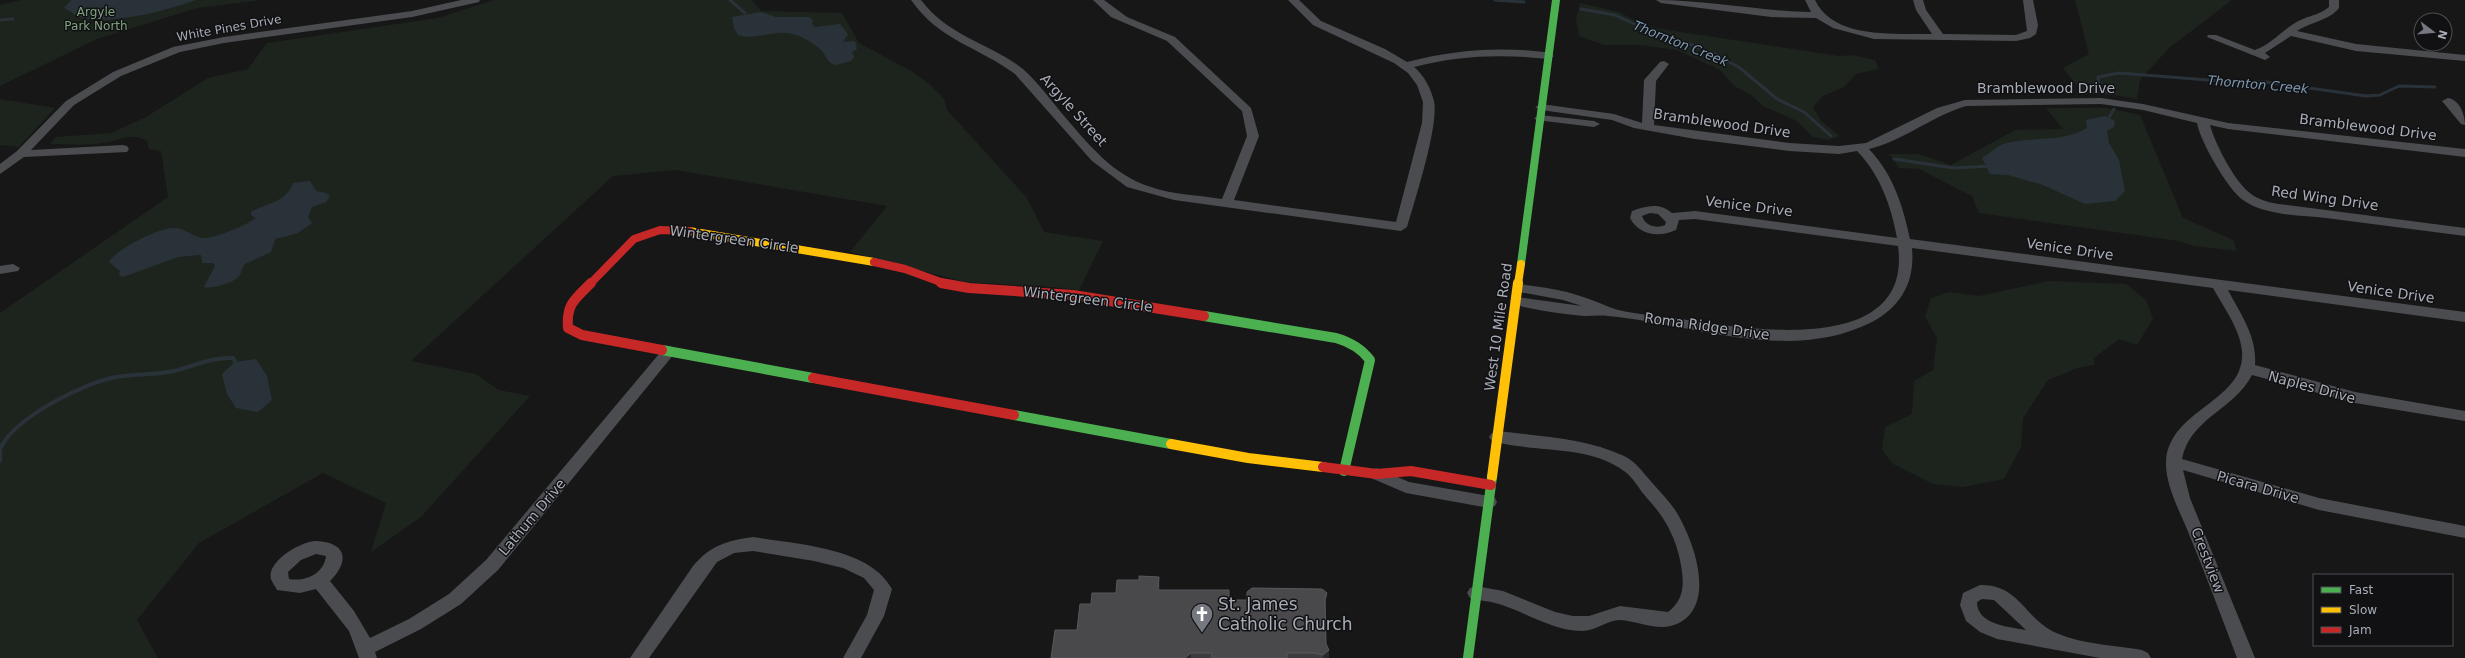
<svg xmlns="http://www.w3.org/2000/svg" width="2465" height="658" font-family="'DejaVu Sans',sans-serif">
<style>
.green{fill:#1d241e}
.water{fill:#2a3239}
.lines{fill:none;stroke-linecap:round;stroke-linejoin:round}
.stream-far1{stroke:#2a3239;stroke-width:3}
.stream{stroke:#2a3239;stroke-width:4}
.street{fill:#4b4c50;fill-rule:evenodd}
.fast-far1{stroke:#4caf50;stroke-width:8}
.fast{stroke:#4caf50;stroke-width:10}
.slow-far1{stroke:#ffc107;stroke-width:8}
.slow{stroke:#ffc107;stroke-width:10}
.jam-far1{stroke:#c62828;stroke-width:8}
.jam{stroke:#c62828;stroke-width:10}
.wall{fill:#3d3d3f}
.shaded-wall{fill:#29292a}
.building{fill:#49494c;stroke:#58595d}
.labels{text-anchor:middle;stroke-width:3;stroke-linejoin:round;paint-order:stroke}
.far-park-label{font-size:12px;fill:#7fa381;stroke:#111113}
.far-street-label{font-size:12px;fill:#a8adb8;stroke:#111113}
.far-water-label{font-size:13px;font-style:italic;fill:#7f9bb3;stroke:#111113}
.street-label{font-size:14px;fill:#a8adb8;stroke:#111113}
.near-poi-label{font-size:17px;fill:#a8adb8;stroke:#111113;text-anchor:start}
</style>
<rect width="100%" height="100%" fill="#171717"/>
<path class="green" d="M21 0H261L197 8 97 39 0 86V5Z
M494 0H752L761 11 842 13 859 43 913 72 928 83 944 99 947 110 1027 198 1044 232 1103 241 1079 290 1052 287 965 282 850 252 887 206 676 170 613 176 411 361 476 374 499 390 530 396 421 517 371 552 386 503 323 473 199 543 137 620 158 658H0V313L168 197 161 151 149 149 147 141C132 131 119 141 103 143 86 146 67 144 50 144L56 137 111 133 146 117 208 78 248 69 267 43 438 18Z
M2075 0H2232L2169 48 2140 80 2137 99 2114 95 2084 94 2063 68 2089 54Z
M1580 3 1619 12 1648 27 1839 56 1852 55 1875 60 1879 69 1856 74 1844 87 1823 96 1813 107 1821 121 1840 136 1828 140 1813 137 1795 120 1763 106 1751 95 1734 86 1720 70 1677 50 1641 45H1604L1579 36 1576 19Z
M0 99 55 108 19 147 0 145Z
M2046 108H2107L2140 115 2183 218 2233 240 2237 251 2193 246 2179 241 1979 213 1972 196 1919 169 1899 168 1889 154H1918L1951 165 2015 130 2063 129Z
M2049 281 2126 284 2146 300 2153 319 2137 345 2119 339 2094 358V365L2077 368 2048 380 2023 418 2021 447 2004 479 1963 487 1933 484 1893 464 1882 450 1885 427 1912 414 1914 381 1933 370 1937 338 1925 317 1931 298 1949 292 1979 296Z"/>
<path class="water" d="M71 0H196C169 10 111 25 83 18 75 16 71 11 64 8Z
M761 12 776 17H809L813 20 812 24 815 27 840 24 848 34 843 42 855 41 857 49 852 52 854 57 851 61 836 65C827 64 826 54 820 49 814 43 801 36 793 34 774 29 756 41 738 35L734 28 732 17Z
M2105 116 2115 121 2114 127 2107 131 2109 143 2119 160 2125 191 2115 201 2085 204 2043 185 2008 175 1990 174 1982 158C1989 154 1996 147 2003 144 2030 136 2063 143 2087 128L2086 120Z
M310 181 316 191 326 193 330 196 326 202 312 207 308 217 312 223 298 233 275 239 271 252 245 264C241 268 242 271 240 275 235 283 212 289 204 287L215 266 213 263H202L201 255H198L178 257 123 277 119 275 120 271 109 262C115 250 158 228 173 228 182 227 193 236 201 238 212 240 247 225 256 218L251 215V212C266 203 286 203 293 183Z
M256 359 267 376 272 400 258 412 236 408 227 394 222 374 235 362Z"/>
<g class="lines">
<path class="stream-far1" d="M730 0 745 13
M1495 0 1524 2
M1581 9 1615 15 1658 35 1687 43 1719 56 1740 68 1777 99 1804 112 1831 136
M0 20 13 19
M2107 92 2099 86 2098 77 2119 73 2233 82H2266L2366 96 2380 95 2399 86 2435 87
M2107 121 2114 109
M1894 159 1954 168 1991 166"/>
<path class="stream" d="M0 449C14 418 83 383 116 377 135 374 155 375 174 371 194 366 212 357 233 358L235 362
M0 450V461"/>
<path class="street" d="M461 0H480L479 2 412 17 224 43 180 52 121 76 74 105 31 150 123 145 127 146 129 149 127 152 24 157 0 174V164L17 151 66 101 113 72 173 47 224 37 412 11Z
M911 0H921C949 37 988 42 1023 69 1038 82 1052 102 1065 117 1089 145 1114 176 1151 187 1174 195 1198 195 1222 199L1247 136 1242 111 1167 41 1111 17 1093 0H1104L1127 17 1175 37 1251 108 1259 136 1234 200 1396 222 1422 123 1423 102 1417 85 1408 73 1394 63 1313 25 1288 0H1299L1321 21 1385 49 1407 62C1449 51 1491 47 1534 51 1540 52 1550 51 1554 56L1549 59C1503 54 1459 55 1414 67 1424 75 1431 89 1434 101 1439 126 1415 199 1407 227L1401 231 1174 200 1127 187 1092 161 1015 74C977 46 940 41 911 0Z
M1656 0C1708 0 1759 11 1811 12L1805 0H1815C1834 40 1895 33 1932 34L1916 10 1913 0H1923L1926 10 1943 34 2016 35 2027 31 2023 0H2033L2038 25 2036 34 2030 38 2016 41 1874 39 1833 28 1816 18 1771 17 1661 3Z
M2329 0H2339V8C2329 21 2310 22 2297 31L2356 44 2465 55V61L2356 51 2291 36 2265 53 2270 57 2265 60 2207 37 2208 35H2216L2255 50C2274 43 2285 26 2303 19 2312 15 2321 14 2329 7Z
M1664 61 1669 64 1656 81 1654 125 1789 143 1839 146 1866 143 1937 108 1965 100 2101 98 2143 104 2228 123 2465 149V157L2228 129 2210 125C2216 146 2236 185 2254 196 2264 202 2276 204 2287 205L2465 228V236C2419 230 2372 224 2326 218 2301 215 2265 216 2243 200 2228 190 2200 141 2197 123L2143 110 2101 104 1966 106C1932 116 1903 141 1869 149 1893 174 1903 206 1910 239L2465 312V322L2228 290C2241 315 2257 336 2255 365L2355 392 2465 411V421L2355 403 2252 375C2234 410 2190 418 2182 459L2319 498 2465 526V538L2319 510 2183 470 2190 498 2255 658H2237C2222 618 2207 578 2191 539 2182 515 2165 487 2166 461 2170 408 2246 402 2242 351 2240 329 2224 308 2213 288L1912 248C1915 281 1902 306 1872 322 1789 364 1694 324 1608 316 1600 315 1592 316 1584 316 1561 314 1534 310 1512 304L1510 301 1517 297 1582 306 1563 300 1514 291 1512 288 1514 285 1519 284C1535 286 1551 288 1567 292 1581 296 1596 301 1609 307 1627 314 1661 316 1681 319 1746 329 1913 358 1898 246L1695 219 1679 220 1676 230C1658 238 1639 235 1630 218L1632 211C1646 206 1659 202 1672 213L1695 211 1897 238C1891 205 1880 175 1857 151L1839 154 1789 151 1695 139 1634 128 1612 120 1541 110 1535 107 1541 104 1614 114 1642 123 1644 80 1660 62ZM1650 213 1658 214 1666 222 1665 225C1657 229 1645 226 1642 216Z
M2448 98C2460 100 2465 115 2465 125L2461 124 2442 101Z
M1540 115 1594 121 1600 124 1594 127 1536 120 1534 118Z
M13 264 20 268 18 271 0 274V266Z
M669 346 674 348 676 351 674 354 498 570 461 604 421 629 375 652 377 658H359L349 631 316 589 300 593 277 590C275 586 272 582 271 579 266 561 303 540 317 541 348 543 349 562 330 581L354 611 370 638 409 619 449 594 486 560 664 348ZM316 554 326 556C324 574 305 582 289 579L288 572 301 560Z
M1497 431C1538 436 1586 438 1624 456 1636 462 1640 469 1648 478 1658 490 1669 500 1677 513 1693 540 1717 603 1679 623 1660 633 1639 621 1620 620 1607 620 1596 631 1582 631 1554 631 1529 614 1502 605 1492 601 1480 601 1470 598L1467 593 1470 588 1476 586 1503 591 1555 612 1573 616H1589L1620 606 1668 612C1686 598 1684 581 1680 560 1675 535 1663 515 1646 497 1639 489 1633 477 1624 471 1589 444 1532 453 1492 441L1489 437 1492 433Z
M1377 468 1409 482 1489 496 1495 498 1497 502 1495 506 1489 508 1406 493 1371 478 1369 474 1371 470Z
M753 537C795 544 870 547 892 589L884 616 861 658H843L867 615 874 590 864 578 843 568 814 561 753 551 734 553 717 562 649 658H630L693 566C711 545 726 541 753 537Z
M1980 585C2018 584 2024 616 2052 631 2078 644 2113 645 2142 650L2148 653 2151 658H2100L1997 639 1980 632 1966 621 1960 605 1963 593ZM1982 599 1994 600 2026 630C2010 627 1977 625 1977 602Z"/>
<path class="fast-far1" d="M1521 264 1556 0"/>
<path class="fast" d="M1204 316 1336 338C1350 342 1361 348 1370 360L1344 471
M662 350 813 378
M1014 415 1171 444
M1468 658 1492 477"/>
<path class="slow-far1" d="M689 231 874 262
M1518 284 1521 264"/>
<path class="slow" d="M1171 444 1248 458 1323 467
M1492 477 1518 283"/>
<path class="jam-far1" d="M874 262 905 269 946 284
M590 284 634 239 660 230 689 231"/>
<path class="jam" d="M591 283C575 299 566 304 568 328L582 335 662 350
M941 283 969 288 1073 295 1204 316
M813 378 1014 415
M1323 467 1377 474 1411 471 1491 485"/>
</g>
<path class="wall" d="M1160 590 1229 600 1325 610 1326 644 1329 650V658H1051L1077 630 1091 604 1116 593Z"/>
<path class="shaded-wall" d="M1159 577 1160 593 1158 590Z
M1327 593 1325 610 1323 616 1325 599Z
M1329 650V658H1323V655Z
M1191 653V658H1185Z"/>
<path class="building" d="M1139 576 1159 577 1158 590H1229V600H1247V592L1252 588 1322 589 1327 593 1325 599 1326 644 1329 650 1323 655 1315 653H1287V658H1212V653H1191L1185 658H1051L1055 630H1077L1080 604H1091L1092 593H1116L1117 580H1139Z"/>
<defs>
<g id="church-pin" transform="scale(1.15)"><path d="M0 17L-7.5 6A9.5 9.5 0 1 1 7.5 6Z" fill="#757880" stroke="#111113"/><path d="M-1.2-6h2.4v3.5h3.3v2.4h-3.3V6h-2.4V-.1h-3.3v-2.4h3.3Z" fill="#fff"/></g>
</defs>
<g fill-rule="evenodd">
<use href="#church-pin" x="1202" y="614"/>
</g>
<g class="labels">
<g class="far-park-label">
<text x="96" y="16">Argyle<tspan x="96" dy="14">Park North</tspan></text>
</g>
<g class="far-street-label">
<text transform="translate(229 28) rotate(-10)" y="4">White Pines Drive</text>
</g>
<g class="far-water-label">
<text transform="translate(1681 43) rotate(22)" y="5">Thornton Creek</text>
<text transform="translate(2258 84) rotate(5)" y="5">Thornton Creek</text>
</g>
<g class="street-label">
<text x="2046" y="93">Bramblewood Drive</text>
<text transform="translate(1074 110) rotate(48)" y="5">Argyle Street</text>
<text transform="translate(1722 123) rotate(8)" y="5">Bramblewood Drive</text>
<text transform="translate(2368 127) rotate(7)" y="5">Bramblewood Drive</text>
<text transform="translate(2325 198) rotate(8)" y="5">Red Wing Drive</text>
<text transform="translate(1749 206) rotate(7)" y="5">Venice Drive</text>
<text transform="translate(734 239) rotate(8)" y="5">Wintergreen Circle</text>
<text transform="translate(2070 249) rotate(8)" y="5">Venice Drive</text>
<text transform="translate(2391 292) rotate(8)" y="5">Venice Drive</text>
<text transform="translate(1088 299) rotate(7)" y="5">Wintergreen Circle</text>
<text transform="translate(1707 326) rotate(8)" y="5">Roma Ridge Drive</text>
<text transform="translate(1498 327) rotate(-82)" y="5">West 10 Mile Road</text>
<text transform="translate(2312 387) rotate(15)" y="5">Naples Drive</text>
<text transform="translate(2258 487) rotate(16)" y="5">Picara Drive</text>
<text transform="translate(532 517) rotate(-50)" y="5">Lathum Drive</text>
<text transform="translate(2208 560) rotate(69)" y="5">Crestview</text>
</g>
<g class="near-poi-label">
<text x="1218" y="610">St. James<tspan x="1218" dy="20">Catholic Church</tspan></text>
</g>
</g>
<rect x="2313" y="574" width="140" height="72" fill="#111113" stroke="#4d4f55"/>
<rect x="2321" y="587" width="20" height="6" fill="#4caf50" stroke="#4d4f55"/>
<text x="2349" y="594" font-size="12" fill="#a8adb8">Fast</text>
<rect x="2321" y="607" width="20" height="6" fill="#ffc107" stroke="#4d4f55"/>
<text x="2349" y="614" font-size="12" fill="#a8adb8">Slow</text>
<rect x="2321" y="627" width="20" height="6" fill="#c62828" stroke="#4d4f55"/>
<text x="2349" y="634" font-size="12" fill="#a8adb8">Jam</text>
<g transform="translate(2433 32) rotate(106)"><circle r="19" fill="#111113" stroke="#4d4f55"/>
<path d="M0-3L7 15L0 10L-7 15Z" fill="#757880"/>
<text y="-6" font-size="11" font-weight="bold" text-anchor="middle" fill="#a8adb8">N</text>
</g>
</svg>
